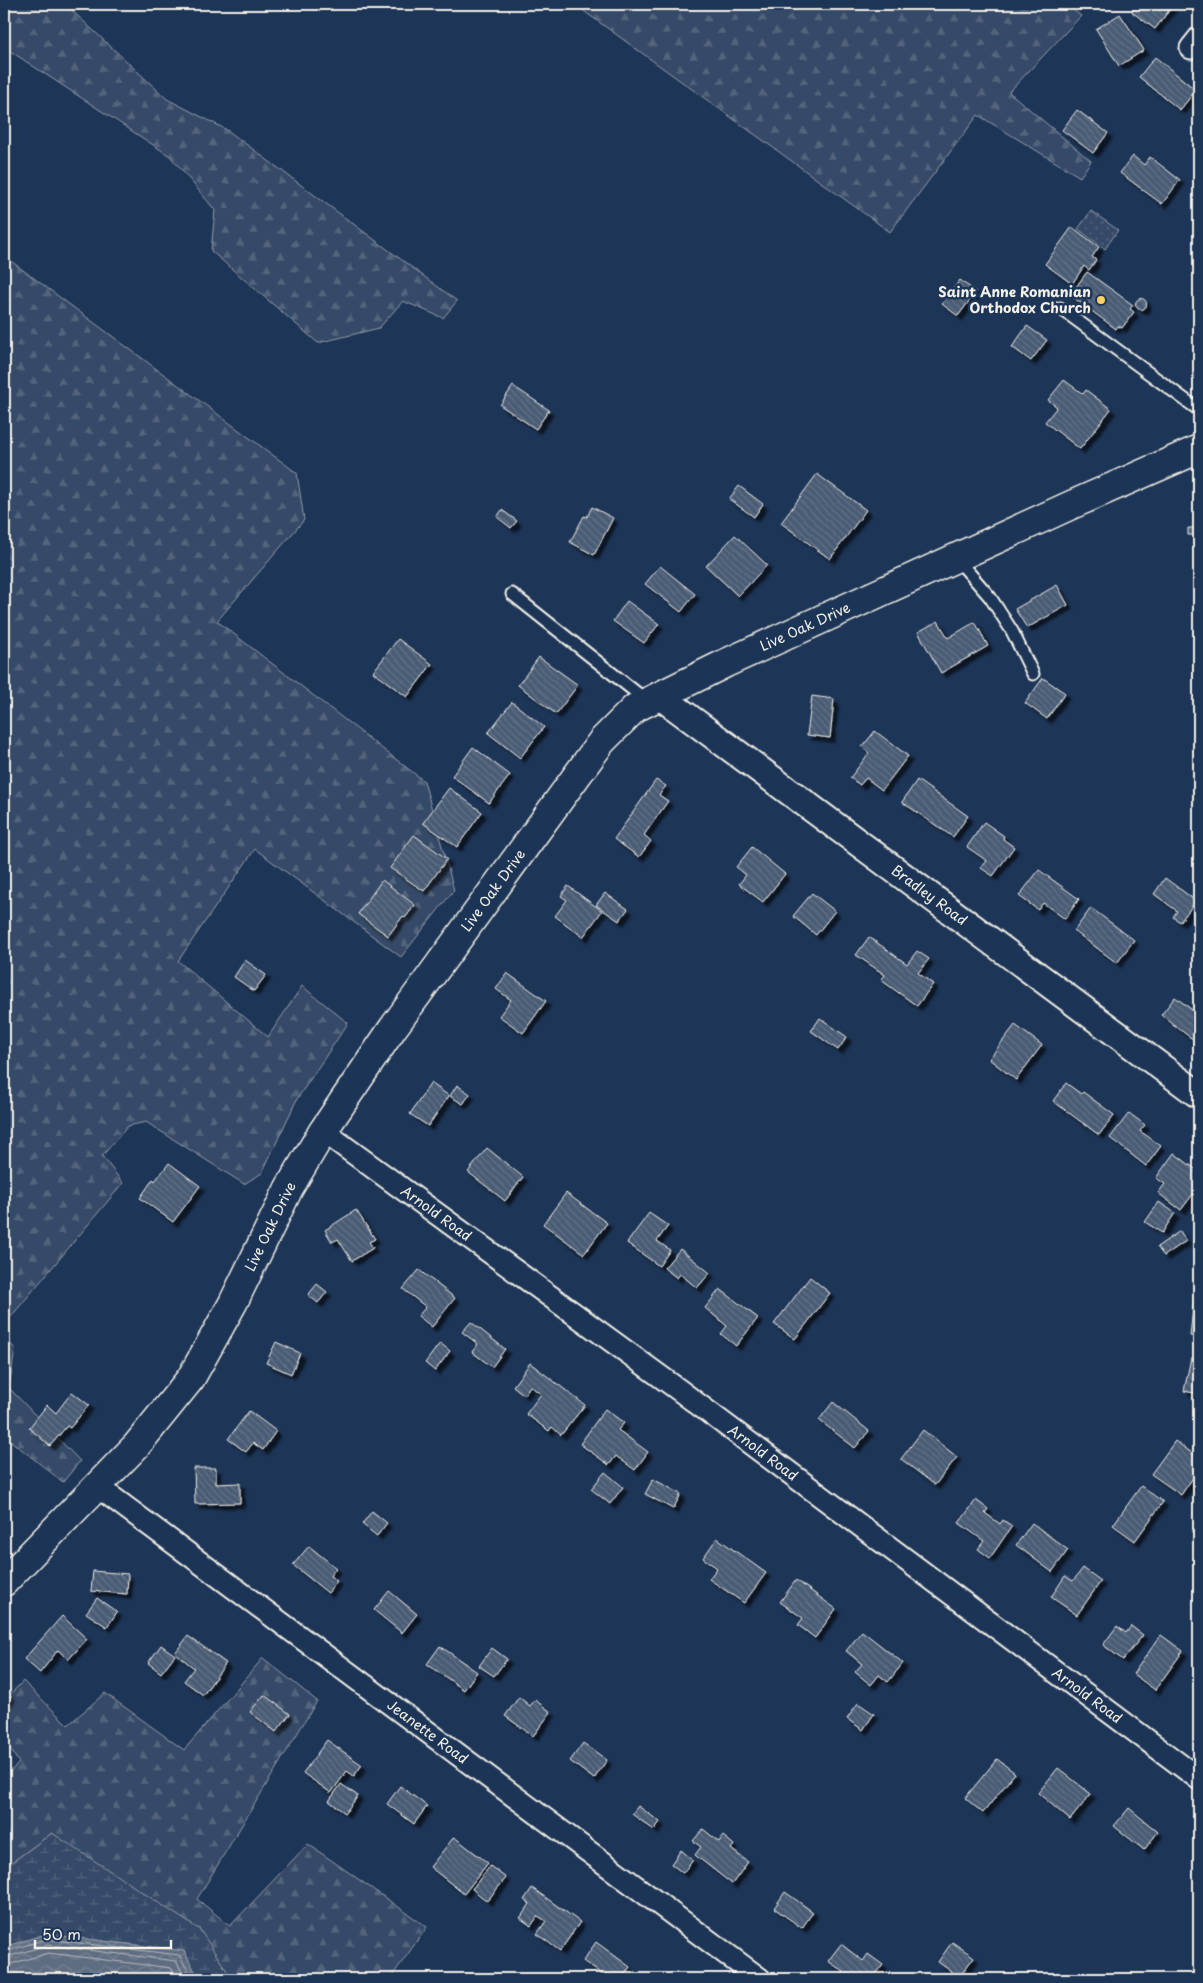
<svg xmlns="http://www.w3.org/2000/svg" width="1203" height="1983" font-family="'Playpen Sans',sans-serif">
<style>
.green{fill:url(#green-dots);stroke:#949ea8}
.forest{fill:url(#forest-firs);stroke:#949ea8}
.wetland{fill:url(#wetland-marsh);stroke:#949ea8}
.water{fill:url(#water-waves);stroke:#9aa2ab}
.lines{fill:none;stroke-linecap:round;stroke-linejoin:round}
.shore{stroke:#b8bcbf;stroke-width:1}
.building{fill:url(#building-back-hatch);stroke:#f4f1e8;filter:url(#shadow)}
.service-casing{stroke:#f4f1e8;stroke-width:15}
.minor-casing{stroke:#f4f1e8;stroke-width:25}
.tertiary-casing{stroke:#f4f1e8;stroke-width:30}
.secondary-casing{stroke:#f4f1e8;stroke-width:31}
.service{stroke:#1d3557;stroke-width:11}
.minor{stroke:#1d3557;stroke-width:21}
.tertiary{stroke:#1d3557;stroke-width:26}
.secondary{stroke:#1d3557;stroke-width:28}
.poi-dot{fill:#ffd166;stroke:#1d3557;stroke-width:2}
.labels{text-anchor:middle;stroke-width:5;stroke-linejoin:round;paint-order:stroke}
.poi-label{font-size:14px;font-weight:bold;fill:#f4f1e8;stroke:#1d3557;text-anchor:end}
.street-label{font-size:14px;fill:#f4f1e8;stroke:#1d3557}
</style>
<defs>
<pattern id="green-dots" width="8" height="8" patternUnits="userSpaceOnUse" patternTransform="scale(1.25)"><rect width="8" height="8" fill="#354a67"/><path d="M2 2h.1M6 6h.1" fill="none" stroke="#53657d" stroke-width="1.8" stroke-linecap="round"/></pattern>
<pattern id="forest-firs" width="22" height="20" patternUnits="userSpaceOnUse" patternTransform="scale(1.25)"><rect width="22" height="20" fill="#354a67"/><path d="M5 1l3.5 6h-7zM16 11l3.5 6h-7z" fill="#53657d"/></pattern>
<pattern id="wetland-marsh" width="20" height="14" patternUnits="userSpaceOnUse" patternTransform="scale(1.25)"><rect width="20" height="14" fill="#354a67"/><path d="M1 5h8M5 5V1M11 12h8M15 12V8" fill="none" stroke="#53657d"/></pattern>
<pattern id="water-waves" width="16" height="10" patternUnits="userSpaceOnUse" patternTransform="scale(1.25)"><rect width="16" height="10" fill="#5e6d82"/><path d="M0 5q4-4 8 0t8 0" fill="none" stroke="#768294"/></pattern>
<pattern id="building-back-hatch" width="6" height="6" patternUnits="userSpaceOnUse" patternTransform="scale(1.25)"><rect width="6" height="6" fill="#485b74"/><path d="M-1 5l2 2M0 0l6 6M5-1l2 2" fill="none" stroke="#637388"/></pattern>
<filter id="shadow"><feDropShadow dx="4.5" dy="4.5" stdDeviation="1" flood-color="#0009"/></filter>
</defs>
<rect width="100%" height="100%" fill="#1d3557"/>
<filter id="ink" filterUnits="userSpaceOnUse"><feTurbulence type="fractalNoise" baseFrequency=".02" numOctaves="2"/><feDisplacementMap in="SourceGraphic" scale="10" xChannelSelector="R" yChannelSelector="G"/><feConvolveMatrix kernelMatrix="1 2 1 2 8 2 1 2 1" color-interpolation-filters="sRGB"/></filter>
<g filter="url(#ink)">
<path class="green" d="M1091 211 1118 230 1105 249 1078 229Z"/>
<path class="forest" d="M4 4H65L167 99 227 130 457 301 443 318 403 301 379 328 318 343 211 251 215 210 170 156 4 47Z
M574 4H1065L1081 16 1009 92 1091 161 1080 177 978 115 890 232Z
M4 256 297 473 304 520 217 621 424 781 454 890 401 957 255 849 178 961 268 1037 302 986 348 1023 297 1099 262 1173 244 1184 146 1122 128 1126 102 1156 123 1183 4 1325Z
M4 1336 15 1349 9 1388 80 1461 63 1482 7 1438 4 1442Z
M263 1658 317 1701 197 1899 230 1926 308 1844 427 1927 390 1979H234L52 1833 4 1868V1777L19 1763 4 1739V1701L23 1681 68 1725 105 1693 184 1750Z"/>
<path class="wetland" d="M52 1833 200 1930 229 1974 234 1979H199L184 1951 46 1934 4 1947V1868Z"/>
<path class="water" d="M46 1934 184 1951 199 1979H4V1947Z"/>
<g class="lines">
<path class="shore" d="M4 1952 46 1939 179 1955 193 1979
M4 1958 47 1945 176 1961 186 1979
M4 1966 48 1953 171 1968 178 1979"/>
</g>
<path class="building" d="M1138 4H1174L1155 29 1132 12Z
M1120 14 1144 50 1119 66 1096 29Z
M1155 57 1196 90 1180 110 1139 77Z
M1077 110 1108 133 1093 153 1062 130Z
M1133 156 1144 165 1150 157 1180 180 1162 204 1120 173Z
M1072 227 1099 247 1092 257 1096 260 1089 270 1084 266 1072 284 1045 264Z
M1087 272 1133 305 1130 309 1134 312 1122 328 1118 326 1116 329 1070 295Z
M960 280 976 292 958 316 942 304Z
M1135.5 304a5.5 5.5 0 1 1 11 0a5.5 5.5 0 1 1-11 0Z
M1027 326 1047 340 1031 361 1012 347Z
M1064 380 1083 394 1086 390 1111 409 1080 449 1045 422 1057 407 1048 400Z
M513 386 549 410 536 429 500 405Z
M817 474 866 510 830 559 781 523Z
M739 486 763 504 754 517 729 499Z
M592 507 613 518 594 555 570 542 584 516 587 517Z
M502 510 517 521 511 528 497 517Z
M1188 528H1199V535H1188Z
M735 535 767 565 738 596 706 566Z
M660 566 695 594 681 612 645 584Z
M1057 585 1068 605 1027 628 1015 609Z
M627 601 659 624 644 643 613 621Z
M938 621 948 638 975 622 988 646 941 673 918 632Z
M398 639 432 664 407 697 373 672Z
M539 657 578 685 556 714 518 685Z
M1043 678 1065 693 1047 719 1025 703Z
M812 696 834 699 830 738 807 735Z
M512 702 544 727 520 758 488 733Z
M875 731 908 756 882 790 866 778 860 785 850 778 869 753 862 747Z
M473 747 510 775 489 803 452 776Z
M656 780 666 786 659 795 668 801 644 835 651 841 639 857 614 839Z
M917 780 968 816 953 837 902 802Z
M449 788 482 812 457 847 423 823Z
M984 822 1004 836 1003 839 1014 847 993 876 981 868 987 861 967 847Z
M414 835 447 859 424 891 390 868Z
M752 847 785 874 763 902 739 884 746 875 736 867Z
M1039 870 1079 899 1065 919 1043 903 1038 910 1019 896Z
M1165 878 1196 901 1180 922 1173 917 1177 911 1154 894Z
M382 880 415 905 405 918 403 916 388 936 358 914Z
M568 886 602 911 583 937 555 916 567 900 561 896Z
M605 893 628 909 619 921 596 905Z
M812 893 835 911 816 935 793 916Z
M1091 908 1134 940 1117 963 1074 931Z
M869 937 907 964 917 951 929 959 918 973 933 984 917 1006 881 980 885 975 856 955Z
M245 960 266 975 254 991 234 977Z
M507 973 546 1001 523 1033 499 1016 511 1000 496 989Z
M1175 997 1199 1015V1044L1161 1015Z
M820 1018 847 1037 838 1050 811 1031Z
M1015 1025 1042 1045 1016 1080 989 1059Z
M431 1083 449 1096 428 1126 410 1114Z
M1066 1083 1081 1094 1083 1092 1114 1115 1099 1135 1053 1101Z
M457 1085 470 1094 463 1104 450 1096Z
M1129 1113 1145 1125 1140 1131 1161 1146 1146 1166 1110 1138Z
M487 1148 523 1177 505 1201 468 1172Z
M1174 1153 1199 1172V1186L1181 1210 1158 1193 1165 1184 1156 1178Z
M169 1163 200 1186 173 1222 140 1198 153 1179 155 1181Z
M566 1193 607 1223 584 1254 543 1224Z
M1159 1202 1175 1213 1162 1233 1145 1222Z
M356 1210 375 1239 369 1242 373 1248 352 1261 338 1239 332 1242 325 1230Z
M649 1213 668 1226 657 1241 670 1250 659 1266 627 1243Z
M1180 1231 1186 1241 1164 1256 1157 1247Z
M680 1249 710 1273 697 1288 680 1274 677 1278 664 1268Z
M419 1270 455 1298 432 1327 418 1316 426 1307 403 1289Z
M810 1277 830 1293 795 1339 774 1324Z
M317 1284 327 1292 318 1303 308 1295Z
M720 1289 758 1318 736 1346 721 1334 727 1326 705 1308Z
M1194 1299 1199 1300V1337L1190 1336Z
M471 1322 505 1349 492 1367 472 1352 478 1344 462 1332Z
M276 1342 300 1353 291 1374 266 1363Z
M440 1343 450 1351 435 1371 425 1363Z
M1191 1358 1199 1360V1394L1184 1391Z
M530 1363 585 1405 561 1435 552 1427 549 1431 526 1414 541 1394 530 1386 524 1395 513 1386Z
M72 1392 89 1405 70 1428 67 1426 50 1446 29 1428 47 1405 56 1413Z
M833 1402 869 1431 855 1448 819 1420Z
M605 1409 624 1423 618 1430 648 1452 635 1470 616 1456 609 1465 580 1444Z
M249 1411 276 1431 263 1450 253 1443 246 1452 228 1439Z
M923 1430 957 1457 935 1485 901 1459Z
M1175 1441 1199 1458V1469L1181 1495 1151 1474Z
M194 1468H216V1484L240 1483V1503L195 1504Z
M605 1472 623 1487 610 1504 591 1489Z
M653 1479 681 1494 673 1509 645 1494Z
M1141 1486 1163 1502 1135 1541 1113 1525Z
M976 1500 988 1509 985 1513 1000 1524 1003 1520 1012 1526 990 1558 978 1549 984 1541 959 1523Z
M372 1511 387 1523 377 1536 362 1524Z
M1032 1523 1068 1550 1052 1572 1016 1545Z
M717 1538 766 1573 744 1603 709 1579 717 1568 703 1558Z
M309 1546 336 1568 330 1576 337 1581 328 1593 293 1565Z
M1083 1568 1101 1581 1077 1615 1051 1597 1065 1576 1073 1581Z
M93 1571 128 1574 127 1594 91 1591Z
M796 1580 836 1609 815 1638 798 1625 803 1618 780 1602Z
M389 1591 417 1614 402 1633 374 1610Z
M97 1598 117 1612 107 1627 86 1613Z
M62 1616 87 1639 68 1660 58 1650 40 1673 24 1659Z
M1117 1626 1126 1633 1131 1626 1143 1635 1123 1660 1103 1645Z
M862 1631 903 1663 888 1682 879 1675 871 1685 855 1672 862 1664 846 1651Z
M1161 1635 1183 1651 1155 1690 1133 1674Z
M188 1636 226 1663 203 1695 184 1681 194 1668 175 1653Z
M161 1645 175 1655 161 1673 148 1663Z
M440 1646 477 1672 464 1690 427 1664Z
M492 1648 507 1659 494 1676 479 1666Z
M4 1689 11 1697 4 1704Z
M264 1695 290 1714 276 1732 250 1712Z
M519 1697 530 1706 535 1700 551 1712 533 1736 505 1716Z
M858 1703 874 1714 863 1730 847 1719Z
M327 1740 362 1765 354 1776 347 1771 331 1793 303 1773Z
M583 1743 607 1760 594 1779 570 1761Z
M997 1759 1015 1773 983 1813 965 1798Z
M1058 1768 1091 1794 1070 1820 1038 1793Z
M341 1784 358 1796 345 1813 329 1801Z
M400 1786 427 1806 414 1824 387 1804Z
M638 1806 660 1822 654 1830 632 1814Z
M1129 1808 1158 1832 1144 1850 1114 1826Z
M703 1829 719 1842 723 1836 734 1845 731 1849 748 1862 732 1884 695 1855 701 1847 693 1841Z
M454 1837 488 1863 464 1894 430 1867Z
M681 1850 693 1860 683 1873 671 1864Z
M490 1866 506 1878 487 1901 472 1889Z
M532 1888 580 1922 560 1951 537 1934 546 1921 538 1916 531 1926 520 1918 530 1904 524 1900Z
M785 1892 813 1912 802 1928 774 1908Z
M596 1942 630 1967 621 1979H608L583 1961Z
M952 1942 974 1957 959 1977 938 1962Z
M841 1944 863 1961 868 1954 883 1965 872 1979H840L839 1978 844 1972 828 1961Z"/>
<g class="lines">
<g class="service-casing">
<path id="service" d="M1060 308 1199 410
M956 558 990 597 1012 631 1033 674
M512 594 647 701"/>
</g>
<g class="minor-casing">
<g id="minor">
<path d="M1191 48 1199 38"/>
<path id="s1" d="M323 1131 679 1390 1199 1779"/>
<path id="s2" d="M97 1486 760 1979"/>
</g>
</g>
<g class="tertiary-casing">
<g id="tertiary">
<path id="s3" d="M660 696 1199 1095"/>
</g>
</g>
<g class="secondary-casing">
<g id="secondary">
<path id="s4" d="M4 1582 137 1445 191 1378 233 1303 289 1188 323 1131 393 1028 602 741 635 708 726 663 1069 506 1199 449"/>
</g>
</g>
<use href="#service" class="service"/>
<use href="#minor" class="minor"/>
<use href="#tertiary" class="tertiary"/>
<use href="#secondary" class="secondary"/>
</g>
</g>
<circle class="poi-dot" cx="1101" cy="300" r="5"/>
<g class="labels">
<g class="poi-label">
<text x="1091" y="297">Saint Anne Romanian<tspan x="1091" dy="16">Orthodox Church</tspan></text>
</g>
<g class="street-label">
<text dy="5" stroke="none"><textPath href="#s4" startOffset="1272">Live Oak Drive</textPath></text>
<text dy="5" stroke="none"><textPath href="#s4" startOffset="852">Live Oak Drive</textPath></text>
<text dy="5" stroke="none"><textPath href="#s3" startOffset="335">Bradley Road</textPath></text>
<text dy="5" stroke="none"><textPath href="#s1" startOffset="140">Arnold Road</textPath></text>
<text dy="5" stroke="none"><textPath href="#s4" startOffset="448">Live Oak Drive</textPath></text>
<text dy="5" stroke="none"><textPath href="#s1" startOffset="545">Arnold Road</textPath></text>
<text dy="5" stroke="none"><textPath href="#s1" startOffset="950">Arnold Road</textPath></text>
<text dy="5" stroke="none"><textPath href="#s2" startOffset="412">Jeanette Road</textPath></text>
</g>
</g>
<rect width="1203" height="1983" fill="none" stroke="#1d3557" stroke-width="20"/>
<rect x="10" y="10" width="1183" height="1963" fill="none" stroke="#f4f1e8" stroke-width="2" filter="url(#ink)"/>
<path d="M35 1940v8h136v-8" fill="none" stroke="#f4f1e8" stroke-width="2.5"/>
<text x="42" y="1940" font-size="15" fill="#f4f1e8" stroke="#1d3557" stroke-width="4" paint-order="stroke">50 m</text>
</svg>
